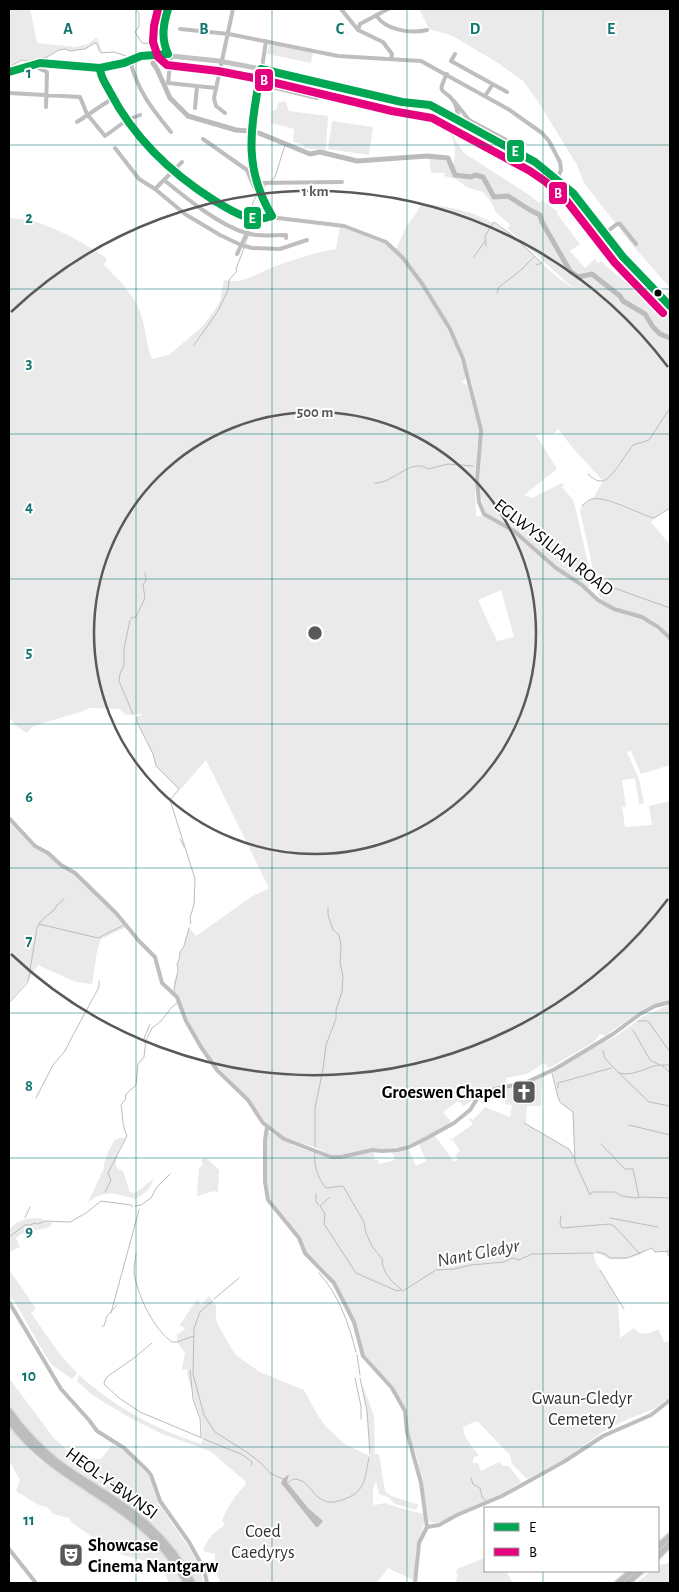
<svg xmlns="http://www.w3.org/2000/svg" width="679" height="1592" font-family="'Alegreya Sans',sans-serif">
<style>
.green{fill:#eaeaea;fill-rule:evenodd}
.water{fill:#bcbcbc}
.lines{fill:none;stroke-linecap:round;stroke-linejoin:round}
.stream{stroke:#bcbcbc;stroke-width:1}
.river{stroke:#bcbcbc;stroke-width:5}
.primary-casing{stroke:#dbdbdb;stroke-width:8}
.trunk-casing{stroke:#dbdbdb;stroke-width:9}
.minor{stroke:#bebebe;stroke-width:4}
.secondary{stroke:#c2c2c2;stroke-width:5}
.primary{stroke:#bdbdbd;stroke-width:5.5}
.trunk{stroke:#bdbdbd;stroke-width:6}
.bus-1-casing{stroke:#fff;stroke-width:11}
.bus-2-casing{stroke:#fff;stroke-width:11}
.bus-1{stroke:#00a651;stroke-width:8}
.bus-2{stroke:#e5007d;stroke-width:8}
.grid{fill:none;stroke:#0f766e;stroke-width:1;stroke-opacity:0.55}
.ring{fill:none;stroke:#595959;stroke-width:2.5}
.bus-dot{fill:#000;stroke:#fff;stroke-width:2}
.labels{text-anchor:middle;stroke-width:4;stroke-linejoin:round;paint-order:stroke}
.street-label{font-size:18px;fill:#000;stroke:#fff}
.poi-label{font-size:18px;font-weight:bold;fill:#000;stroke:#fff;text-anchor:end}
.park-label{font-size:18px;fill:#303030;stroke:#fff}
.water-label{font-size:19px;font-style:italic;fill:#414141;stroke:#fff}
.grid-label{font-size:16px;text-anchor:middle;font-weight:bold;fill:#0f766e;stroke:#fff;stroke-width:4;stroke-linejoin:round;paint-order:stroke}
.centre{fill:#595959;stroke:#fff;stroke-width:2.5}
.ring-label{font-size:15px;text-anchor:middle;font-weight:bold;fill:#595959;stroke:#fff;stroke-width:4;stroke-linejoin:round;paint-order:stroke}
.line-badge{stroke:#fff;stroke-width:2}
.badge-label{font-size:14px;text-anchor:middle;font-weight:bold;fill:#fff}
</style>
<rect width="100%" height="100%" fill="#fff"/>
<path class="green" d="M9 9H30L37 43 75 47 88 44 97 37 103 53 99 50 97 44 95 43 85 49 70 51 65 49 59 50 47 57 27 61 22 60 9 67Z
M419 9H670V508L661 513 651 522 670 545V635C661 628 652 619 641 615 626 609 610 610 599 596L580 511C582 504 587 503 592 499 595 496 600 486 603 481L572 447 558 429 553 434 542 433 536 435 557 469 524 495 532 498 562 483 564 485 562 487 573 500 576 510 591 576 589 588 557 567 512 527 485 513 480 494 479 484 481 426 472 384 464 358 453 332 416 273 418 272 415 271 396 249 407 225 415 215 421 204C456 206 491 216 518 240 536 256 552 276 573 288L507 228 510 225 495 211 492 203 483 192 466 187 456 179 444 176 445 173H431L429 156C438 157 447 158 452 168 459 148 453 135 440 120L443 115 461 125 454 138 464 153 531 196 539 203 542 200 558 212 557 214 580 244 570 251 585 268 595 259 598 263 601 261 620 278 666 311 669 308 663 302 670 288 634 247 584 183 577 165 537 100 523 81 498 63 451 35 429 29Z
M269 43 313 52 311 63 267 54Z
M285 101 289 111 328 116 326 150 304 148V145L293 142 294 129 271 123 272 111 277 109 278 103Z
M332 121 373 127 369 155 328 149Z
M9 218C17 219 25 219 33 221 54 227 90 245 107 259L104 265C118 279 134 294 141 314 146 329 146 344 152 359L169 355 202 327 214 311 220 301 224 280C244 285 258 272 276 266 296 259 315 252 336 249L340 227 386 244 404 261 427 294 452 337 465 372V379L462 382 467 385 479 430 475 475 476 517 483 515 494 522 507 527 603 604 641 617 670 640V765L641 774 631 751 627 752 639 779 644 803 639 804 635 778 622 780 626 807H622L625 827 652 825 649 806 670 801V959L668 961 670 963V1000L652 1005 630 1018 605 1036 600 1034 594 1042 549 1068 544 1063 527 1074 506 1078V1085L492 1087 464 1106 458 1101 443 1112 452 1123 414 1143 404 1146 385 1149 371 1148 341 1155H330L315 1147 285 1139 268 1126 246 1096 212 1061 194 1033 174 991V982L178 970 177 964 179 960 180 952 184 946 189 928 196 936 251 897 269 888 206 760 181 789H179L156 766 153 754 137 722V717L143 714 126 715 119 709 90 708 80 712 40 724 32 727 27 733 16 726 9 717ZM501 590 514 637 497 641 478 600Z
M9 818 35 846 75 873 128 926 101 939 97 951 92 984 76 982 38 965 30 978 9 1002Z
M670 1004V1251L655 1252 652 1248H649L639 1255 626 1259H609L601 1254H594L595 1261 618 1300 620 1338 634 1328C642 1337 649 1334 658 1329L665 1343 670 1340V1397L654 1409 628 1419 604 1431 566 1458 527 1479 512 1464 510 1455 478 1422H474L463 1427C463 1437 473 1447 479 1455L473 1458V1463H478L481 1471 499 1462 503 1466H509L521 1482 501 1495 447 1519 437 1523 429 1522 417 1457 408 1433V1412L393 1387 376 1370 364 1353 356 1322 337 1285 327 1272 305 1250 287 1222 270 1200 266 1184V1138L268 1131 295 1146 334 1159 374 1151 375 1160H378L379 1164 395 1160 392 1152 408 1148 416 1166 426 1161 419 1144 435 1136 454 1162 458 1159 455 1155 460 1151 453 1140 449 1141 473 1124 469 1119 470 1118 473 1120 485 1107 510 1117 512 1105 505 1104 503 1088 516 1087V1090H521V1093L526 1094 527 1087 530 1085V1082L542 1077 541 1106H527L526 1124 569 1149 575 1157 573 1112C560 1104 558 1100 556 1086 555 1080 551 1077 554 1071L587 1050 615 1037 642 1017Z
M120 1138H126C121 1147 113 1157 117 1168L123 1171 130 1192 132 1193 137 1192 153 1179C152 1188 144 1194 136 1199 117 1194 105 1189 88 1202L104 1168C104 1158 110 1148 115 1140Z
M206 1158 219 1170 218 1193 214 1191 197 1196 199 1168 203 1165 201 1160Z
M41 1218 45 1221 52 1222 51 1226C36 1233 31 1226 16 1238L20 1247 9 1252V1230C20 1218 26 1219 41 1218Z
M9 1269 36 1309 31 1313 59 1353 77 1373 72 1379 52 1365 47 1358 15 1302 9 1297Z
M209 1296 216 1305V1319L218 1325 233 1351 238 1357 260 1372 304 1390 317 1414 326 1427 345 1444 369 1456 371 1455 366 1405 362 1385 363 1386 374 1416 375 1454H379L385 1491 391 1496 417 1504 418 1506 416 1510 395 1504 388 1497 379 1494 376 1481 373 1489V1504L375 1505 385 1503 400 1508 424 1514C426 1527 420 1533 417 1545 414 1556 417 1569 413 1580L388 1568 377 1583H219L220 1581 215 1571V1554L203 1551C207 1538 214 1532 225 1525L222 1520C228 1507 236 1494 246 1484V1482L210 1451 160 1433 132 1419 92 1395 77 1381 79 1375C115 1407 155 1429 201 1444L203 1440C200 1433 203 1426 201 1419 197 1409 193 1399 192 1388H191L187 1374 188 1369 183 1370 182 1368 185 1353 177 1342V1335L185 1329V1327H181L180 1324 196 1301 198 1300 201 1305Z
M9 1378 53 1437 84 1466 94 1459H101L112 1445 126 1452 149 1476 158 1503 190 1549 198 1564 204 1583H196L181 1558 169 1542 150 1523 122 1500 46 1450 9 1406Z
M9 1426C19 1437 28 1451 40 1460 89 1499 153 1524 183 1583H169L163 1569 146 1561 123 1555 107 1547 72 1523 69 1518 53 1514 47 1507 39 1505 16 1491 20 1480 9 1461Z
M485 1558V1571H506L513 1583H457L456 1580 458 1576 456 1571 459 1568Z
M670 1562V1583H636L651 1571H658V1566Z"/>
<path class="water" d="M289 1474 287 1482 308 1508 323 1521 318 1527H316L281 1483 283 1479Z"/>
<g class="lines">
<path class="stream" d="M135 9 139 13V26L135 32 142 43 152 44 150 53
M9 67 22 60 27 61 47 57 59 50 65 49 70 51 85 49 95 43 97 44 99 50 101 53 114 52 126 56
M270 182 275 177 285 145
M250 222C252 203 252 198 267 184
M245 244 248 236
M486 246 485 236 494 222 512 235 542 263 536 265
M474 257 485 241
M497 293 499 287 520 271 534 257
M194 345 218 311 228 290 229 280 237 271 236 269 244 248
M588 474C591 477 597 482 602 481 612 480 626 453 633 445L649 440 670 408
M375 483C393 484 411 457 428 469L448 464 473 466
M582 506C585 503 588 500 592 499 608 496 638 514 654 518L670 508
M595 583H600L670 608
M131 618 136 617 145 598 143 585 146 580 145 573
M130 620 124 649V665L120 674 119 681 133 714
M137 717V722L153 754 156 766 179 789 170 800 195 879 194 904 190 918 191 922 190 924
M163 795 170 800
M180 839 184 847
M39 924 98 938 124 925
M174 991C174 982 180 972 177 964L179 960 180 952 184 946 189 928
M9 1003 28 982 37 928 41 921 56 908V906L64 899
M638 1021H648L670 1052
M633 1030 650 1060 664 1067 670 1073
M145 1043 143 1041 150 1024
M603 1051 605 1058 611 1065 649 1102 670 1106
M662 1065H670
M552 1073 558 1097 560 1102 573 1112 575 1162 590 1195 592 1192H615L622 1196 635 1198 643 1197 670 1198
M619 1073C634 1077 645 1067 659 1065
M558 1088V1083L611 1068
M36 1098 53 1065 65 1051 72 1037 99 987V981
M524 1123 569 1149 574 1157
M629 1125 670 1135
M601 1144 625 1169H633L639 1197
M315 1147V1108L323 1069 326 1045 336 1019V1010L342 992 343 976 340 963 341 946 339 935 333 930 328 915V908
M315 1152C313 1164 318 1179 326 1188L343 1186 364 1222 366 1233 372 1246 383 1260 382 1262C386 1278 391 1280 403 1291L436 1270 454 1269 471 1265 504 1262 512 1258 519 1260 532 1254 593 1253
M105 1192 111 1180 108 1173 127 1136C122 1126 123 1116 121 1105L125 1100 126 1094 136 1085 138 1064 144 1057 146 1040 152 1028 161 1021 172 1007 177 1003
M316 1194V1202L319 1205
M330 1197 320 1206 325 1214 324 1224 356 1273 397 1291 401 1290
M135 1206 141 1205 151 1198 157 1187 170 1174
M561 1216 560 1224 562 1228 610 1224 614 1226 640 1254
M25 1218 30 1207
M610 1218 658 1227
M9 1237 25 1225H31L34 1223 38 1224 45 1221 70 1222 86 1213 101 1201 131 1205 132 1207
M597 1252 605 1254 610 1258H627L652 1248 655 1252 670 1251
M667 1252 670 1258
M136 1254C135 1262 133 1270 135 1278 140 1300 154 1329 172 1342H177L194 1336
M600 1270 624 1309
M319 1273C339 1295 349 1324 356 1352
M214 1299 239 1278
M212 1301 200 1312 194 1328 193 1374 204 1415 215 1432 248 1453 262 1464 270 1473 283 1479
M111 1313 139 1210
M102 1326H104L107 1316 117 1305
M152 1343 134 1358 108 1376 105 1380 104 1384 119 1398 140 1412 202 1438
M357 1355 360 1375
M190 1370 193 1399 199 1416 200 1417 201 1437
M355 1378 361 1406V1419
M360 1378 367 1411 370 1454
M204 1439 243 1455 252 1462 251 1465
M471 1478 473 1484 480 1488 482 1497 486 1501
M288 1483C291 1480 294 1478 299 1480 308 1482 312 1493 319 1498 327 1503 333 1503 342 1500 366 1492 364 1480 369 1458
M484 1526 485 1519"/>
<path class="river" d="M153 63 157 69 170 98 188 116 236 130 249 131
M254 131 310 154 320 152 357 161 427 156 448 158 455 175 471 177 475 175 483 177 494 197 508 196 530 210 540 215 542 222 570 271 578 277 592 274 620 296 623 301 645 314 653 327 660 334 670 338"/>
<g class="primary-casing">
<path id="primary" d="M658 1547 670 1536
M658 1556 670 1544
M618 1583 632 1571
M627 1583 641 1571"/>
</g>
<g class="trunk-casing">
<path id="trunk" d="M9 1411C23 1431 39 1448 58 1463 77 1477 97 1488 116 1501 148 1522 175 1549 192 1583
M9 1420C47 1472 97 1488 142 1527 161 1543 175 1562 187 1583"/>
</g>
<path class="minor" d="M341 9 358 30
M388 9 360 24 358 30 383 42 392 54 391 59
M376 15C385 30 410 34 427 30
M180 29 229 34 338 56 421 61 508 109 542 133 549 141 560 162 561 170 557 179
M266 41 250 148 256 183 272 216
M455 54 451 61 507 92
M171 56 168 83 216 88
M130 60C137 90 152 109 171 132
M31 65 47 72 46 107
M100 68V74C106 84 111 95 117 105 143 146 178 179 220 204 236 214 254 225 272 216
M9 72 40 63 100 68 124 63 141 56 168 54
M447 74C435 97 445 87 454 102 457 107 458 116 460 122
M259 84 317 98 322 83
M9 93 80 97 87 114 105 136 127 120 140 115
M485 96 493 84
M454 101 469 120 510 142 514 151
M195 108 197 86
M225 113 216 106 214 98 233 9
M77 122 113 98
M203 139 247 170 254 187 257 186
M115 148 139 179 155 189 185 214 220 235 241 245 252 248 280 249 307 240
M164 180C186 198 219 225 246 233 258 237 273 235 286 235V238
M256 183 342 182
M155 189 182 162
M272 216 278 218 344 226 386 242 403 258 423 285 450 329 463 359 481 430 477 480 479 502 484 514 514 531 556 568 582 585 598 600 614 609 642 617 658 627 670 638
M604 234 617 224H620L636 244
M237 254 253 220
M9 818 35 846 48 853 61 865 75 873 116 913 139 941 155 957 162 983 177 997 186 1021 201 1047 217 1070 248 1100 263 1123 284 1139 331 1157H341L372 1150 382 1151 397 1150 409 1147 427 1138 454 1123 470 1110 477 1099 487 1092 494 1089 525 1083 555 1069 613 1034 640 1014 655 1006 670 1002
M267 1127 265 1140V1182L268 1200 299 1238 305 1253 334 1283 354 1322 363 1356 392 1388 405 1411 407 1432 421 1483 427 1527
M9 1302 61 1389 89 1420 97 1431 124 1448 146 1469 151 1475 160 1501 189 1542 204 1569 207 1583
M9 1549 36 1583
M415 1583 419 1543 427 1527 439 1525 457 1515 502 1496 565 1461 603 1436 651 1415 670 1400"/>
<path class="secondary" d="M168 9C164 22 157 46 171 56L219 61 261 69 394 101 435 108 535 162 552 174 573 193 623 257 670 306"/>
<use href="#primary" class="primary"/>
<use href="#trunk" class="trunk"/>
<g class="bus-1-casing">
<path id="bus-1" d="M100 68C100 77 106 84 110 92 134 138 172 174 215 201 233 212 251 224 272 216 241 164 252 125 261 69L402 102 430 105 535 162 573 193 623 257 670 306
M9 72 40 63 100 68 124 63 141 56 168 54C161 39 163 25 168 9"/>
</g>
<g class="bus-2-casing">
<path id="bus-2" d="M158 9 154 26 153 42 158 57 167 65 218 71 259 79 392 111 432 118 530 171 546 182 566 200 615 263 663 313"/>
</g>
<use href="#bus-1" class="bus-1"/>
<use href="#bus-2" class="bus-2"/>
</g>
<path class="grid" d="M136 9V1583M272 9V1583M407 9V1583M543 9V1508M9 145H670M9 289H670M9 434H670M9 579H670M9 724H670M9 868H670M9 1013H670M9 1158H670M9 1303H670M9 1447H670M543 1571V1583"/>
<g class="ring">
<circle cx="315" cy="633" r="221"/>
<path d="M668 899A442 442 0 0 1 11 954M11 312A442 442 0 0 1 668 367"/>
</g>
<defs>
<g id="church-square" transform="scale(1.25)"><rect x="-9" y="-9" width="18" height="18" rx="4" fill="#595959" stroke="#fff"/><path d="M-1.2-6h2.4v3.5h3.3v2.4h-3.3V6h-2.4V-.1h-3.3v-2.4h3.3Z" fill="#fff"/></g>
<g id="theatre-square" transform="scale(1.25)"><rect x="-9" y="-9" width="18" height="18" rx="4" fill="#595959" stroke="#fff"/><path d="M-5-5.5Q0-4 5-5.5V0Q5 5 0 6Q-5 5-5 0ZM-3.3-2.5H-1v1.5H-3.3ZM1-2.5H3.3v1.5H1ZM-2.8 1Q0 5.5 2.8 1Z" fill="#fff"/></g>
</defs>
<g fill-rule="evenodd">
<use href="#church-square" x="524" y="1092"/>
<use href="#theatre-square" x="71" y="1555"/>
</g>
<circle class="bus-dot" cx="658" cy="293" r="4.5"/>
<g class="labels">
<g class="street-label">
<text transform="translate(554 547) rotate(38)" y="6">EGLWYSILIAN ROAD</text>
<text transform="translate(112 1483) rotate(36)" y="6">HEOL-Y-BWNSI</text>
</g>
<g class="poi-label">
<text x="506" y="1098">Groeswen Chapel</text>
<text x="88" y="1551" text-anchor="start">Showcase<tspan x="88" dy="21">Cinema Nantgarw</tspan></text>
</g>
<g class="park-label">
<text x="582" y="1404">Gwaun-Gledyr<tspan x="582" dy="21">Cemetery</tspan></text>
<text x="263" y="1537">Coed<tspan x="263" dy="21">Caedyrys</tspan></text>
</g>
<g class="water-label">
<text transform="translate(478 1252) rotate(-11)" y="7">Nant Gledyr</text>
</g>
</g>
<g class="grid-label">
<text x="68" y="34">A</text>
<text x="204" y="34">B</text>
<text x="340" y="34">C</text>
<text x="475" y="34">D</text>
<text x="611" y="34">E</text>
<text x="29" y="78">1</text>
<text x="29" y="223">2</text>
<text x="29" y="368">3</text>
<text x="29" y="512">4</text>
<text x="29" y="657">5</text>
<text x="29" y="802">6</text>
<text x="29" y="946">7</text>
<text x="29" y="1091">8</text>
<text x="29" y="1236">9</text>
<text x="29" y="1381">10</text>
<text x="29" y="1525">11</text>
</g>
<circle cx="315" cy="633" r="8" class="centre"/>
<g class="ring-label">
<text x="315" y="196">1 km</text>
<text x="315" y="417">500 m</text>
</g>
<g class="line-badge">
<rect x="254" y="68" width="20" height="24" rx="5" fill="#e5007d"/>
<rect x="506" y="139" width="19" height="24" rx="5" fill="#00a651"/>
<rect x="548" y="181" width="20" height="24" rx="5" fill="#e5007d"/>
<rect x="243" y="206" width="19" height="24" rx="5" fill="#00a651"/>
</g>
<g class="badge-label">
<text x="264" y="85">B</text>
<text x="515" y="156">E</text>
<text x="558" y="198">B</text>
<text x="252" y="223">E</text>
</g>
<rect width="679" height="1592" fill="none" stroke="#000000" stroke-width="20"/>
<rect x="484" y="1507" width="175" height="65" fill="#ffffff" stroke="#999999"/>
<rect x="494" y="1523" width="25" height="8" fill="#00a651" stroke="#999999"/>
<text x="529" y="1532" font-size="15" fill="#000000">E</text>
<rect x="494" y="1548" width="25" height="8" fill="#e5007d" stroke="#999999"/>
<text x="529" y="1557" font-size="15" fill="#000000">B</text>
</svg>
